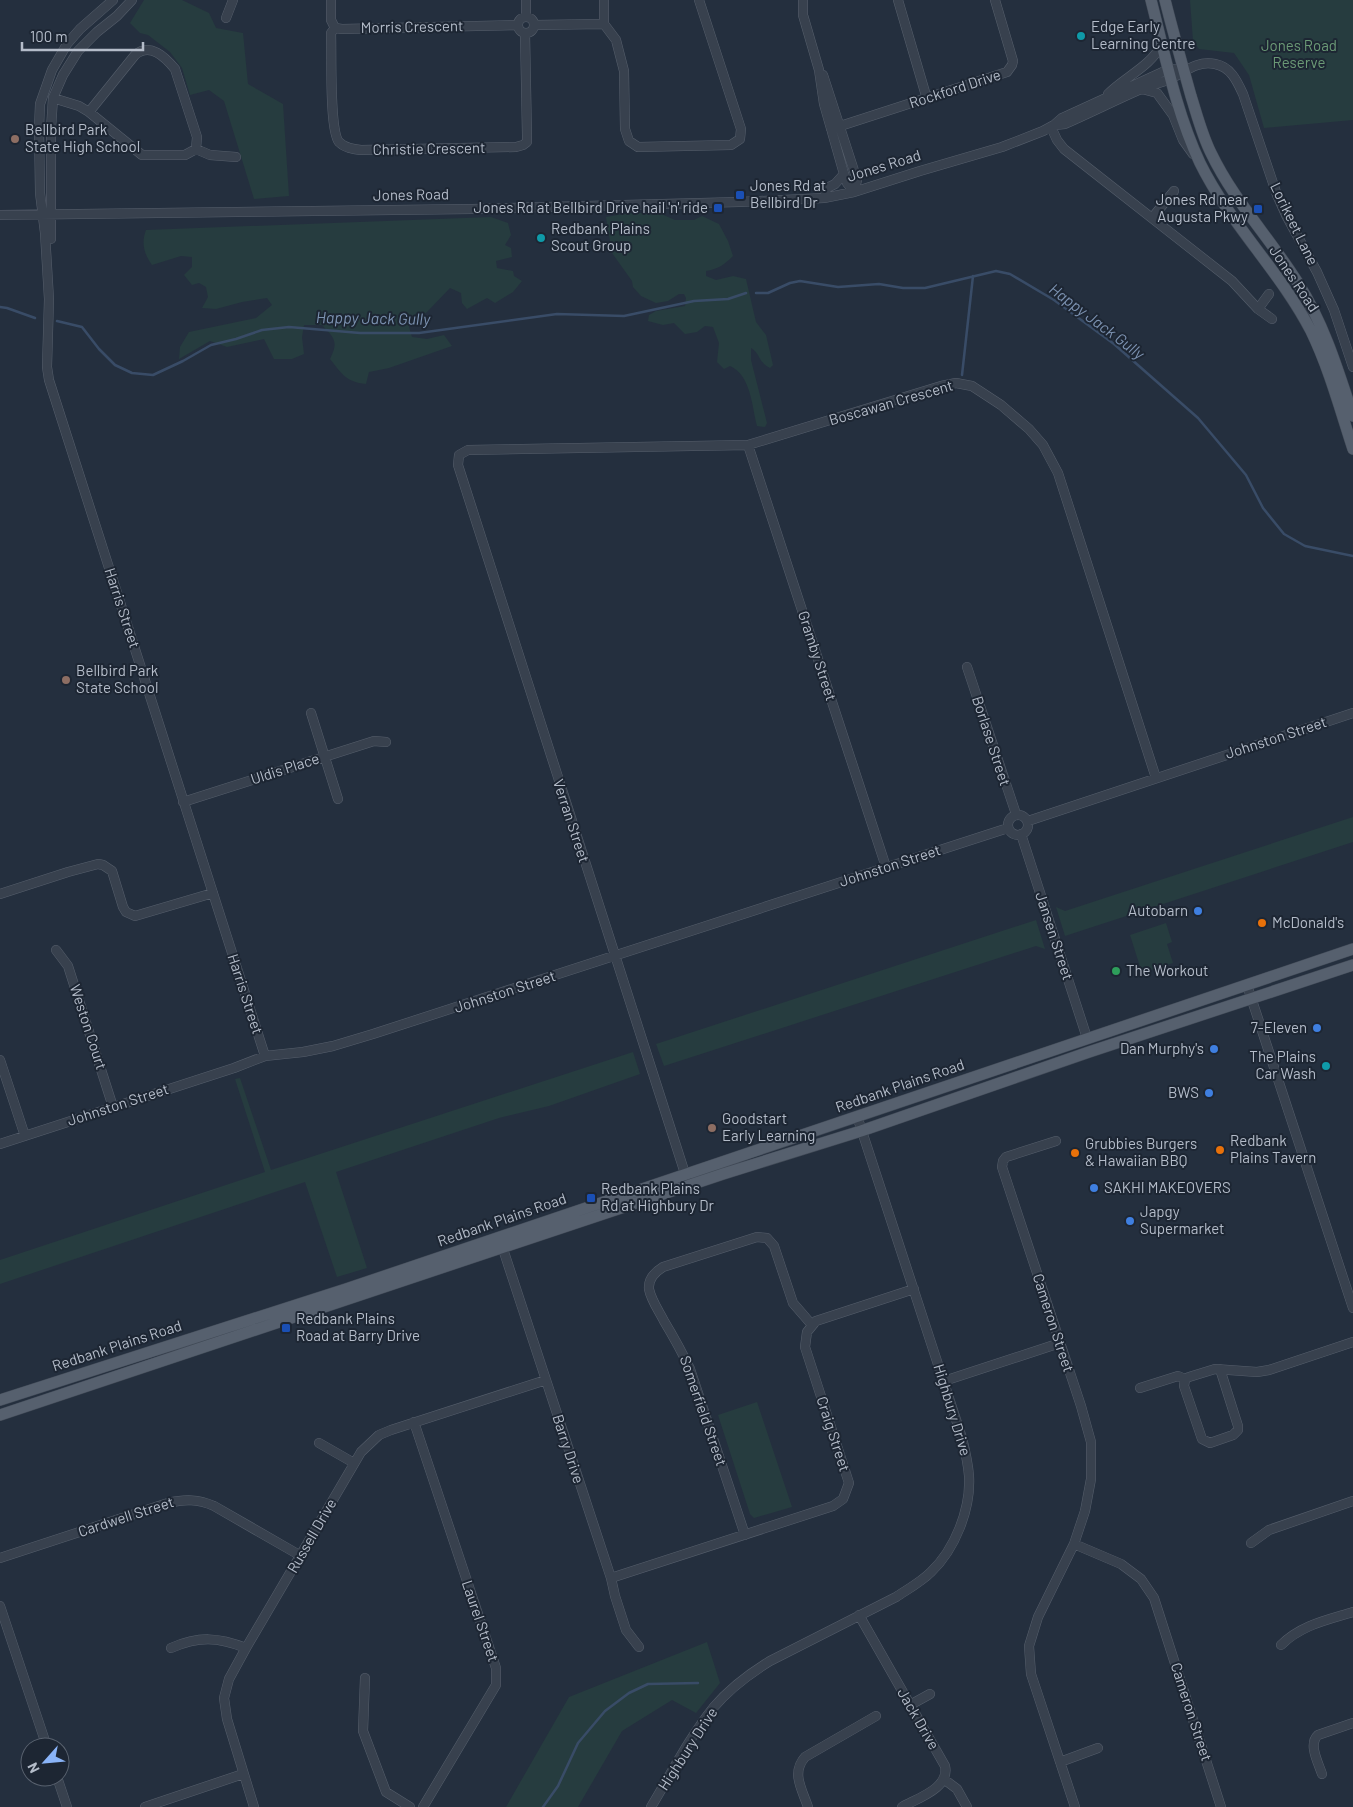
<svg xmlns="http://www.w3.org/2000/svg" width="1353" height="1807" font-family="Barlow,sans-serif">
<style>
.green{fill:#263c3f}
.lines{fill:none;stroke-linecap:round;stroke-linejoin:round}
.stream{stroke:#394c67;stroke-width:2.5}
.minor-casing{stroke:#565f6c;stroke-width:10}
.major-casing{stroke:#414a57;stroke-width:12}
.minor{stroke:#38414e;stroke-width:9}
.major{stroke:#56606e;stroke-width:11}
.culture-dot{fill:#0f9aa8;stroke:#1d2633;stroke-width:2}
.education-dot{fill:#8d6e63;stroke:#1d2633;stroke-width:2}
.transit-dot{fill:#1a4fb4;stroke:#1d2633;stroke-width:2}
.shop-dot{fill:#3f7fe0;stroke:#1d2633;stroke-width:2}
.food-dot{fill:#e8710a;stroke:#1d2633;stroke-width:2}
.leisure-dot{fill:#2e9e5b;stroke:#1d2633;stroke-width:2}
.labels{text-anchor:middle;stroke-width:4;stroke-linejoin:round;paint-order:stroke}
.street-label{font-size:15px;fill:#b4bcc9;stroke:#1d2633}
.poi-label{font-size:15px;fill:#b4bcc9;stroke:#1d2633;text-anchor:start}
.park-label{font-size:15px;fill:#6b9a76;stroke:#1d2633}
.water-label{font-size:16px;font-style:italic;fill:#7c92b1;stroke:#1d2633}
</style>
<rect width="100%" height="100%" fill="#242f3e"/>
<path class="green" d="M144 0H182L209 13 216 28 243 33 248 84 283 104 289 196 254 199 224 101 209 90 190 95 182 68 170 52 148 35 140 33 130 23Z
M1190 0H1353V120L1264 128 1249 75 1234 53 1199 49 1193 41Z
M630 213H659L675 220H694L702 216 719 224 728 241 733 256C724 265 718 269 706 271V276L716 280 733 276 746 279 756 322 766 335 773 365 770 368C757 361 761 354 751 348V360L767 423 765 427 757 426C752 407 751 375 730 366L724 369 717 362 719 343 713 327 705 326 697 332 685 334 674 323 663 325 648 321 649 315 656 311 685 306 686 298 684 294H679L668 301 656 303 641 296 633 287 632 281 612 253 606 217Z
M491 217 508 223 511 235 505 245 511 248 512 257 496 261 497 268 513 271 514 276 522 281 513 292 495 303 487 298 467 309 462 303 461 293 450 288 426 313H416L409 327 412 337 427 339 444 335 452 346 389 368 369 372 366 384C346 382 342 374 330 359 339 341 334 338 322 325H304L302 337 304 354 292 359H274L264 339 227 347 210 341 179 359 180 347 189 332 256 318 272 305 267 298 242 302 216 309 202 308 208 297 206 287 199 283 192 285 184 275 192 267V257L181 256 152 265C144 254 141 243 146 230Z
M1353 817V842L1065 936 1056 907 1065 911Z
M1036 920 1045 949 1036 946 664 1066 656 1044Z
M1166 923 1172 942 1167 944 1173 963 1142 973 1130 935Z
M633 1052 640 1074 549 1106 499 1118 336 1172 367 1268 337 1277 305 1182 0 1284V1260L265 1172 235 1079 240 1078 271 1170Z
M757 1402 792 1507 754 1518 750 1514 718 1415Z
M707 1642 720 1683 696 1713 672 1700 622 1731 578 1807H506L569 1697Z"/>
<g class="lines">
<path class="stream" d="M756 293H768L790 283 800 281 838 287 879 284 903 288H925L996 271 1010 274 1054 300 1114 344 1198 418 1246 475 1263 508 1284 534 1305 546 1353 556
M0 307 7 308 35 318
M57 321 82 327 99 349 115 365 132 373 153 375 183 361 211 345 236 339 262 330 289 327 360 333H419L557 314 624 316 694 301 728 299 746 293
M962 375 973 276
M543 1807 558 1786 578 1743 605 1711 629 1693 648 1684 698 1683"/>
<g class="minor-casing">
<path id="minor" d="M113 0 80 29 67 44 52 70 40 104 39 128 40 193 45 233 49 299 47 367 49 380 265 1056
M331 0V20L335 28 342 29 518 25
M526 0V16
M604 0V24L616 40 624 71 625 129 629 141 638 147 731 145 740 139 741 129 699 0
M803 0V15L819 70 824 104 844 174 847 183 854 192
M898 0 927 99
M518 25a8 8 0 1 1 16 0a8 8 0 1 1-16 0Z
M226 18 233 0
M534 25 604 24
M335 28 331 33C332 52 329 130 339 142 345 148 353 149 361 150L516 147 523 145 527 142V136L525 33
M823 75 857 180 854 192
M1142 89 1157 93 1173 115 1183 140 1193 154
M1108 94C1126 76 1150 67 1162 44
M53 98 79 106 89 112 142 155H185L196 149 197 137 175 69C165 57 150 42 135 55L89 112
M1055 125 1065 124C1090 113 1114 101 1139 90 1149 86 1159 83 1168 80 1184 73 1196 60 1215 64 1231 67 1237 81 1243 94L1277 195 1286 215 1317 272 1334 310 1353 367
M1051 127 1057 140 1064 149 1232 281 1258 309 1272 319
M831 129 1007 72 1012 65 1013 61 995 0
M196 149 210 155 236 157
M824 198 827 188 835 184 844 174
M0 215 472 209 739 202 824 198 854 192 920 171 1002 147 1043 131 1054 125 1062 118 1169 69 1184 70
M1152 218 1174 191
M51 239V129L53 98 63 75 78 51 97 32 117 16 132 0
M1258 309 1269 294
M748 445 886 867
M967 667 1016 814
M311 713 338 799
M183 802 374 741 386 742
M1008 825a10 10 0 1 1 20 0a10 10 0 1 1-20 0Z
M1028 821 1353 713
M1021 834 1087 1038
M0 894 68 872 98 864 103 865 112 871 123 907 126 912 135 916 213 893
M56 950 68 966 113 1107
M1247 985 1353 1308
M0 1060 25 1136
M1056 1141 1006 1157 1003 1161 1002 1167 1081 1406 1091 1442V1479L1085 1511 1074 1544 1038 1617 1029 1646 1031 1674 1075 1807
M0 1144 234 1068 265 1056 303 1052 333 1046 373 1034 1008 828
M689 1186 458 465 459 455 468 450 748 445 941 386 956 383 972 386 1001 405 1029 429 1043 445 1058 473 1156 778
M503 1249 611 1578 615 1596 626 1630 639 1647
M1185 1379 1189 1377 1215 1369 1257 1372 1269 1370 1353 1342
M1185 1379 1184 1386 1202 1439 1210 1443 1233 1435 1238 1430V1426L1220 1369
M944 1381 1060 1343
M1140 1388 1178 1376 1185 1379
M414 1422 496 1668V1685L423 1807
M319 1443 354 1463
M745 1535 690 1369C682 1352 673 1336 664 1321 659 1311 651 1300 649 1289 648 1279 655 1272 663 1267L757 1237 767 1238 774 1246 793 1303 812 1325
M1251 1543 1269 1530 1353 1501
M1074 1544 1121 1564 1141 1579 1154 1598 1221 1807
M0 1558 168 1503C185 1499 198 1499 214 1506L301 1556
M611 1578 833 1506 843 1499 849 1483 805 1347 807 1332 816 1321 914 1289
M0 1606 47 1747
M859 1615 945 1766C950 1788 918 1798 902 1807
M1281 1645C1301 1625 1327 1620 1353 1612
M171 1648C199 1636 218 1637 246 1648
M365 1678 363 1731 386 1792 410 1807
M910 1705 930 1694
M1060 1762 1098 1748
M1322 1774C1318 1762 1308 1744 1318 1735L1353 1723
M57 1777 67 1807
M945 1780 957 1789 967 1807
M145 1807 243 1774
M254 1807 227 1719 224 1698 229 1679 246 1648 361 1452 379 1435 391 1430 546 1380
M651 1807C671 1774 689 1738 713 1708 729 1689 749 1674 770 1661L896 1597C908 1589 921 1582 931 1572 955 1549 971 1509 969 1476 968 1463 965 1450 962 1438L857 1116
M808 1807C802 1789 791 1773 805 1757L876 1716"/>
</g>
<g class="major-casing">
<path id="major" d="M1151 0C1165 55 1176 112 1200 163 1230 224 1280 271 1311 331 1329 368 1340 409 1353 449
M1165 0C1173 32 1182 64 1191 96 1197 115 1202 135 1211 153 1234 201 1270 238 1298 283 1324 324 1338 370 1353 416
M0 1400 346 1289 1353 949
M0 1415 723 1174 861 1131 1089 1052 1353 965"/>
</g>
<use href="#minor" class="minor"/>
<use href="#major" class="major"/>
</g>
<g class="culture-dot">
<circle cx="1081" cy="36" r="5"/>
<circle cx="541" cy="238" r="5"/>
<circle cx="1326" cy="1066" r="5"/>
</g>
<g class="education-dot">
<circle cx="15" cy="139" r="5"/>
<circle cx="66" cy="680" r="5"/>
<circle cx="712" cy="1128" r="5"/>
</g>
<g class="transit-dot">
<rect x="735" y="190" width="10" height="10" rx="2.5"/>
<rect x="713" y="203" width="10" height="10" rx="2.5"/>
<rect x="1253" y="204" width="10" height="10" rx="2.5"/>
<rect x="586" y="1193" width="10" height="10" rx="2.5"/>
<rect x="281" y="1323" width="10" height="10" rx="2.5"/>
</g>
<g class="shop-dot">
<circle cx="1198" cy="911" r="5"/>
<circle cx="1317" cy="1028" r="5"/>
<circle cx="1214" cy="1049" r="5"/>
<circle cx="1209" cy="1093" r="5"/>
<circle cx="1094" cy="1188" r="5"/>
<circle cx="1130" cy="1221" r="5"/>
</g>
<g class="food-dot">
<circle cx="1262" cy="923" r="5"/>
<circle cx="1220" cy="1150" r="5"/>
<circle cx="1075" cy="1153" r="5"/>
</g>
<circle class="leisure-dot" cx="1116" cy="971" r="5"/>
<g class="labels">
<g class="street-label">
<text transform="translate(412 27) rotate(-1)" y="5">Morris Crescent</text>
<text transform="translate(955 89) rotate(-18)" y="5">Rockford Drive</text>
<text transform="translate(429 149) rotate(-1)" y="5">Christie Crescent</text>
<text transform="translate(884 166) rotate(-17)" y="5">Jones Road</text>
<text transform="translate(411 195) rotate(-1)" y="5">Jones Road</text>
<text transform="translate(1294 224) rotate(64)" y="5">Lorikeet Lane</text>
<text transform="translate(1294 279) rotate(56)" y="5">Jones Road</text>
<text transform="translate(891 403) rotate(-16)" y="5">Boscawan Crescent</text>
<text transform="translate(122 608) rotate(72)" y="5">Harris Street</text>
<text transform="translate(817 656) rotate(72)" y="5">Gramby Street</text>
<text transform="translate(1276 738) rotate(-18)" y="5">Johnston Street</text>
<text transform="translate(991 741) rotate(72)" y="5">Borlase Street</text>
<text transform="translate(285 769) rotate(-18)" y="5">Uldis Place</text>
<text transform="translate(571 821) rotate(72)" y="5">Verran Street</text>
<text transform="translate(890 866) rotate(-18)" y="5">Johnston Street</text>
<text transform="translate(1054 936) rotate(72)" y="5">Jansen Street</text>
<text transform="translate(505 992) rotate(-18)" y="5">Johnston Street</text>
<text transform="translate(245 994) rotate(72)" y="5">Harris Street</text>
<text transform="translate(88 1027) rotate(72)" y="5">Weston Court</text>
<text transform="translate(900 1086) rotate(-19)" y="5">Redbank Plains Road</text>
<text transform="translate(118 1105) rotate(-18)" y="5">Johnston Street</text>
<text transform="translate(502 1220) rotate(-19)" y="5">Redbank Plains Road</text>
<text transform="translate(1053 1323) rotate(72)" y="5">Cameron Street</text>
<text transform="translate(117 1346) rotate(-18)" y="5">Redbank Plains Road</text>
<text transform="translate(952 1410) rotate(73)" y="5">Highbury Drive</text>
<text transform="translate(703 1411) rotate(71)" y="5">Somerfield Street</text>
<text transform="translate(833 1434) rotate(72)" y="5">Craig Street</text>
<text transform="translate(568 1449) rotate(72)" y="5">Barry Drive</text>
<text transform="translate(126 1517) rotate(-18)" y="5">Cardwell Street</text>
<text transform="translate(312 1536) rotate(-60)" y="5">Russell Drive</text>
<text transform="translate(480 1621) rotate(71)" y="5">Laurel Street</text>
<text transform="translate(1191 1712) rotate(72)" y="5">Cameron Street</text>
<text transform="translate(918 1719) rotate(60)" y="5">Jack Drive</text>
<text transform="translate(688 1749) rotate(-57)" y="5">Highbury Drive</text>
</g>
<g class="poi-label">
<text x="1091" y="32">Edge Early<tspan x="1091" dy="17">Learning Centre</tspan></text>
<text x="25" y="135">Bellbird Park<tspan x="25" dy="17">State High School</tspan></text>
<text x="750" y="191">Jones Rd at<tspan x="750" dy="17">Bellbird Dr</tspan></text>
<text x="1248" y="205" text-anchor="end">Jones Rd near<tspan x="1248" dy="17">Augusta Pkwy</tspan></text>
<text x="708" y="213" text-anchor="end">Jones Rd at Bellbird Drive hail 'n' ride</text>
<text x="551" y="234">Redbank Plains<tspan x="551" dy="17">Scout Group</tspan></text>
<text x="76" y="676">Bellbird Park<tspan x="76" dy="17">State School</tspan></text>
<text x="1188" y="916" text-anchor="end">Autobarn</text>
<text x="1272" y="928">McDonald's</text>
<text x="1126" y="976">The Workout</text>
<text x="1307" y="1033" text-anchor="end">7-Eleven</text>
<text x="1204" y="1054" text-anchor="end">Dan Murphy's</text>
<text x="1316" y="1062" text-anchor="end">The Plains<tspan x="1316" dy="17">Car Wash</tspan></text>
<text x="1199" y="1098" text-anchor="end">BWS</text>
<text x="722" y="1124">Goodstart<tspan x="722" dy="17">Early Learning</tspan></text>
<text x="1230" y="1146">Redbank<tspan x="1230" dy="17">Plains Tavern</tspan></text>
<text x="1085" y="1149">Grubbies Burgers<tspan x="1085" dy="17">&amp; Hawaiian BBQ</tspan></text>
<text x="1104" y="1193">SAKHI MAKEOVERS</text>
<text x="601" y="1194">Redbank Plains<tspan x="601" dy="17">Rd at Highbury Dr</tspan></text>
<text x="1140" y="1217">Japgy<tspan x="1140" dy="17">Supermarket</tspan></text>
<text x="296" y="1324">Redbank Plains<tspan x="296" dy="17">Road at Barry Drive</tspan></text>
</g>
<g class="park-label">
<text x="1299" y="51">Jones Road<tspan x="1299" dy="17">Reserve</tspan></text>
</g>
<g class="water-label">
<text transform="translate(373 318) rotate(1)" y="6">Happy Jack Gully</text>
<text transform="translate(1097 321) rotate(37)" y="6">Happy Jack Gully</text>
</g>
</g>
<g transform="translate(45 1762) rotate(243)"><circle r="24" fill="#1d2633" stroke="#59626f"/>
<path d="M0-4L9 19L0 12L-9 19Z" fill="#8ab4f8"/>
<text y="-8" font-size="14" font-weight="bold" text-anchor="middle" fill="#b4bcc9">N</text>
</g>
<path d="M22 42v8h121v-8" fill="none" stroke="#b4bcc9" stroke-width="2.5"/>
<text x="30" y="42" font-size="15" fill="#b4bcc9" stroke="#1d2633" stroke-width="4" paint-order="stroke">100 m</text>
</svg>
